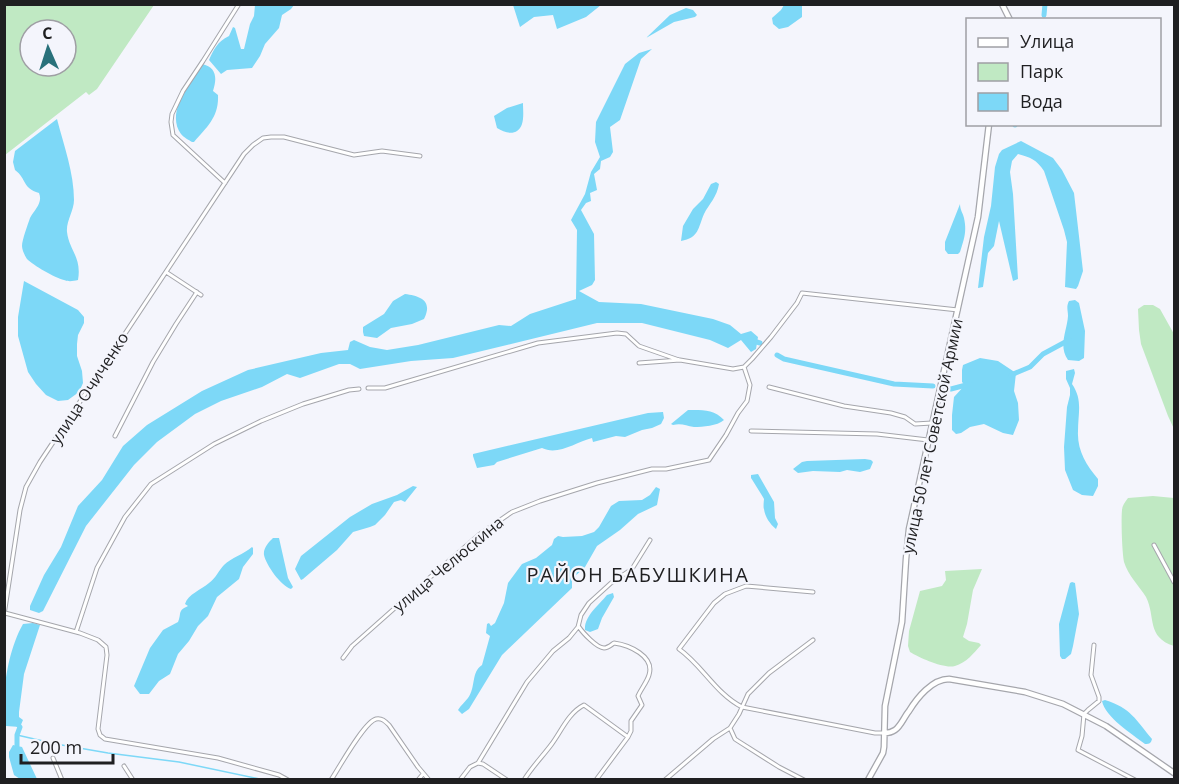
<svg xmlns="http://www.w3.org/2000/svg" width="1179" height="784" font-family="'Open Sans',sans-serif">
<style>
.green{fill:#c0e9c3;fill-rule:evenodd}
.water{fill:#7dd8f7}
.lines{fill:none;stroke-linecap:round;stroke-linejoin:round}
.stream{stroke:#7dd8f7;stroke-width:1.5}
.river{stroke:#7dd8f7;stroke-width:5}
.minor-casing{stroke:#a5a6ac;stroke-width:5}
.major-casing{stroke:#a5a6ac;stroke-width:7}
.minor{stroke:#fff;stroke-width:3}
.major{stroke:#fff;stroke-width:4.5}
.labels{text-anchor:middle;stroke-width:4.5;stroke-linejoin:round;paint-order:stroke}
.street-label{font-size:16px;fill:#1f1f21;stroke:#f4f5fc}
.quarter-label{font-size:20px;letter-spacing:1.5px;fill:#1f1f21;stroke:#f4f5fc}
</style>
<rect width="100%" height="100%" fill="#f4f5fc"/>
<path class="green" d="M5 4 154 5 97 89 89 95 86 92 5 155ZM30 30H66V66H30Z
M1144 305H1153L1160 309 1174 334V429L1168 416 1141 344 1139 330 1138 309Z
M1153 496 1174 498V646C1146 637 1156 617 1146 597 1139 586 1128 575 1124 562 1122 552 1121 520 1122 510 1122 506 1125 502 1128 498Z
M982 569 973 590 967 624 963 637 969 641 979 643 981 645C974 653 966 663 955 666 944 669 920 658 910 652L908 646 909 631 920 591 942 586 946 580 945 571Z"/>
<path class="water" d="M255 5H294L291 9 282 15 279 28 265 44 260 56 252 68 227 70 221 74 209 60C214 49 217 42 229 36L233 27 235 28 241 49H244L250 24 254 16Z
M513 5V4L601 5 586 17 557 29 553 15 534 17 520 27Z
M784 5H802V17L788 27 779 29 773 24 772 18 781 10Z
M686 8 693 10 697 15 695 17 674 22 646 38 670 15Z
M652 49 641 59 620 120 610 127 613 152 610 157 601 161 600 169 594 174 597 190 590 193 591 201 586 203 581 210 594 234 595 280 592 285 579 291 599 302 641 304 713 319 730 325 741 334 751 331 758 337 756 349 751 352 741 340 728 348 710 340 642 323H597L453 358 411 361 360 369 350 364H339L300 378 287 374 262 387 221 401 195 414 157 442 134 465 86 526 43 611 39 613 30 610V606L44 575 61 547 78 506 102 480 123 446 147 425 202 391 248 370 321 353 348 350 350 342 354 340 370 347 387 350 418 345 499 325 511 326 530 314 576 299 577 230 571 220 585 194 591 172 600 157 595 142 596 122 625 64 639 53Z
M202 64C217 67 217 79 213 91L218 95C219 117 207 127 194 142H192C189 140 183 137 181 134 165 112 191 82 202 64Z
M523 103C523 109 524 118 522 124 518 136 506 134 497 128L494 116 507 108Z
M57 119C64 146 74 173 74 200 74 211 66 221 67 232 69 250 82 257 78 280 73 281 69 282 64 280 55 278 33 265 27 259 25 256 22 250 22 246 22 240 28 224 30 218 35 209 43 203 39 193 22 188 27 179 15 170L13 162 15 151Z
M1021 141 1053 158 1062 170 1074 193 1083 271 1078 286 1076 289 1065 287 1067 242 1064 230 1044 171C1037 160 1030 157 1018 154L1012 161 1010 172 1013 194 1018 279 1013 281 999 221 994 246 988 253 983 287 978 288 984 237 991 206 995 167 999 154 1002 150Z
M716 182 719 184C717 197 709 204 704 214 698 228 699 238 681 241L683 226 693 209 703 199 711 184Z
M960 204C960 210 963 213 964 218 967 232 964 239 960 252L958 254H948L945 250V242Z
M24 281 78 310 84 317V323L78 335 77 344V356L82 371 83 383 79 392 68 400 58 401 46 395 36 384 28 372 18 336V317Z
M405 294C421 296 433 301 424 319L412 324 391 328 377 338 364 336 363 332V327L384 314 393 301Z
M1075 300 1079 303 1085 331 1084 358 1079 361 1068 360C1058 346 1067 331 1068 316 1068 310 1066 307 1069 301Z
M980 358 998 361 1016 373 1014 391 1018 403 1019 420 1013 435 1003 433 984 424 970 427 961 433 956 434 952 430V415L954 397 965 385 962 382V370L963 365Z
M1074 369 1075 373 1072 384C1083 400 1078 413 1078 431 1077 450 1086 465 1098 479V486L1093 496 1082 495 1073 490 1065 470 1064 447 1067 407 1070 395V388L1066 379V371Z
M688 410C702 410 714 409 724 420 717 426 703 427 694 427 686 426 682 423 673 425L671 424Z
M663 412 664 418 661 424 652 428 642 430 625 437 616 436 593 442 592 438C576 442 558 456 542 448L497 462 494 465 477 468 473 456V454L648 413Z
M865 459 871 460 873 462 870 469 860 472 847 470 840 472 813 471 798 473 793 469 802 462 807 461Z
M758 474 774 502 775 518 778 524 776 529C770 524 765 517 764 509 763 507 764 500 764 499 762 495 753 481 751 478V475Z
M413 486 417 487 405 502 401 500 394 502 385 515 375 525 370 527 353 532 337 550 303 579 301 580 295 569 301 556 350 517 372 504 397 495Z
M656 487 660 489 657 505 638 514 620 530 597 546 585 567 572 579V588L502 655 469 709 462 714 458 710C461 705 465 702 468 698 476 687 471 672 482 665L490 636 486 633 487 624 489 623 491 626 495 623 504 603 508 583 522 564 536 558 552 545 554 539 558 536 563 537 582 536 594 532 599 527 611 506 619 501 642 500 650 495Z
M273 538H279L288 578 293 587 291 589C281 586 266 565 264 555 263 548 269 542 273 538Z
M252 547 253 548V554L243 567 239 579 217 597 208 616 198 626 189 641 178 654 170 674 159 681 149 694H140L134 686 150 648 163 630 178 622C182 613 177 611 188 606L185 604C188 594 201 590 209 583 216 578 219 570 224 565 231 558 244 554 252 547Z
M1072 582 1075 583 1079 614 1073 646 1071 654 1065 659H1062L1060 656 1059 624 1070 583Z
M613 593 614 597 602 618 598 629 590 632 585 630C584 616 599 605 607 595Z
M33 623 40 625 24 674 19 712V717L23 720 20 727 6 726C0 697 8 650 23 624Z
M1105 700C1131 708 1136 720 1152 739 1151 743 1150 744 1145 744 1132 734 1105 717 1102 701Z
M13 745 22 747 37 779H20L14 775 9 757V752Z"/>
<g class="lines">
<path class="stream" d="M17 735 56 744 108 753 179 762 264 780"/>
<path class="river" d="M1044 15 1045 4
M1015 124V125
M750 340 760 343
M777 355 784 359 894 384 933 386
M1011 375 1030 367 1043 354 1069 340
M951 389 970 384
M16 722 20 727 17 735V746"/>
<g class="minor-casing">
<path id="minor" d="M225 183 173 135 171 122 172 114 183 91 203 61 239 4
M166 272 201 295
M639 363 680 360 733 369 744 367 752 359 771 337 797 303 802 293 958 310
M769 387 844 406 891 413 905 417 915 424 932 423
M368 388H385L538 343 617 333 626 334 639 346 679 360
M751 431 877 434 928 440
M115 436 153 362 176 324 197 292
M1154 545 1174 582
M813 592 746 586 725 594 714 603 679 649C702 665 716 694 742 707L875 733H885
M5 613 80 633 98 640 106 647 107 655 98 729 100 735 105 739 218 758 279 775 288 780
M4 615 20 510 26 487 40 462 244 154 253 145 263 138 271 137H284L354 155 382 151 420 156
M579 627C583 633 597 648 604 648 608 648 611 645 614 643 629 645 655 656 649 675 647 682 641 689 638 696L642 705 631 721V731L628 737
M76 632 97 568 125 517 151 484 214 444 261 421 303 404 349 390 359 389
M1094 645 1091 675 1099 697V701L1088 710 1084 714 1082 736 1078 750 1135 780
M343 658 352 646 405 599 480 534 512 512 540 501 597 483 652 469H666L709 460 726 435 738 413 747 401 750 385 744 367
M730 728 735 739 738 741 779 767 804 780
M53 758 62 780
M478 763 483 764 507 780
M124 766 133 780
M331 780C339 768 364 722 376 719 382 718 385 721 389 725L418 767 429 780
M418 780 423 774
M460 780 470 767 478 763 527 682 553 651 569 638 578 627 581 615 589 603 611 583 632 569 650 540
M524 780C532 767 542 757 551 745 561 732 568 713 584 705L628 737 596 780
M665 780 713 739 730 728 739 714 748 694 769 673 813 640"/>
</g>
<g class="major-casing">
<path id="major" d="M1002 4 1010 20
M885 733C889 733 892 732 895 730 901 726 904 717 909 711 917 698 932 679 949 679L1025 692 1063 704 1106 726 1174 773
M868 780 883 753 884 747 885 706 902 622 906 559 909 529 978 217 989 124"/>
</g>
<use href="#minor" class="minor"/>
<use href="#major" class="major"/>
</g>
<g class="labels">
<g class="street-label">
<text transform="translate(89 388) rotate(-57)" y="6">улица Очиченко</text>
<text transform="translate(932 436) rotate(-78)" y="6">улица 50 лет Советской Армии</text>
<text transform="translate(448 564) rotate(-40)" y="6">улица Челюскина</text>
</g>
<g class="quarter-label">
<text x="638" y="582">РАЙОН БАБУШКИНА</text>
</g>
</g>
<rect width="1179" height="784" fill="none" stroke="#1f1f21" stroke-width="12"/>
<rect x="966" y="18" width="195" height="108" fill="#f4f5fc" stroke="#9f9fa4" stroke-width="1.5"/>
<rect x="978" y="38" width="30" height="9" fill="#ffffff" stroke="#9f9fa4" stroke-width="1.5"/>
<text x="1020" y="48" font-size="18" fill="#1f1f21">Улица</text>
<rect x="978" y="63" width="30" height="18" fill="#c0e9c3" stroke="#9f9fa4" stroke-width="1.5"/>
<text x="1020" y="78" font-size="18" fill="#1f1f21">Парк</text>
<rect x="978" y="93" width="30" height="18" fill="#7dd8f7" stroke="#9f9fa4" stroke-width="1.5"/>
<text x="1020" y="108" font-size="18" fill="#1f1f21">Вода</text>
<g transform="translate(48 48) rotate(357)"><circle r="28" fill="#f4f5fc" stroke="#9f9fa4" stroke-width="1.5"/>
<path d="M0-4.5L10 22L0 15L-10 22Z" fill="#29717b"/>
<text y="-9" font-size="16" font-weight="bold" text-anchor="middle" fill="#1f1f21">С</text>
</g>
<path d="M21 754v9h92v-9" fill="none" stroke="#1f1f21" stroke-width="3"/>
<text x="30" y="754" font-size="18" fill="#1f1f21" stroke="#f4f5fc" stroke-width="4.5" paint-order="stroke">200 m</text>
</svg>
